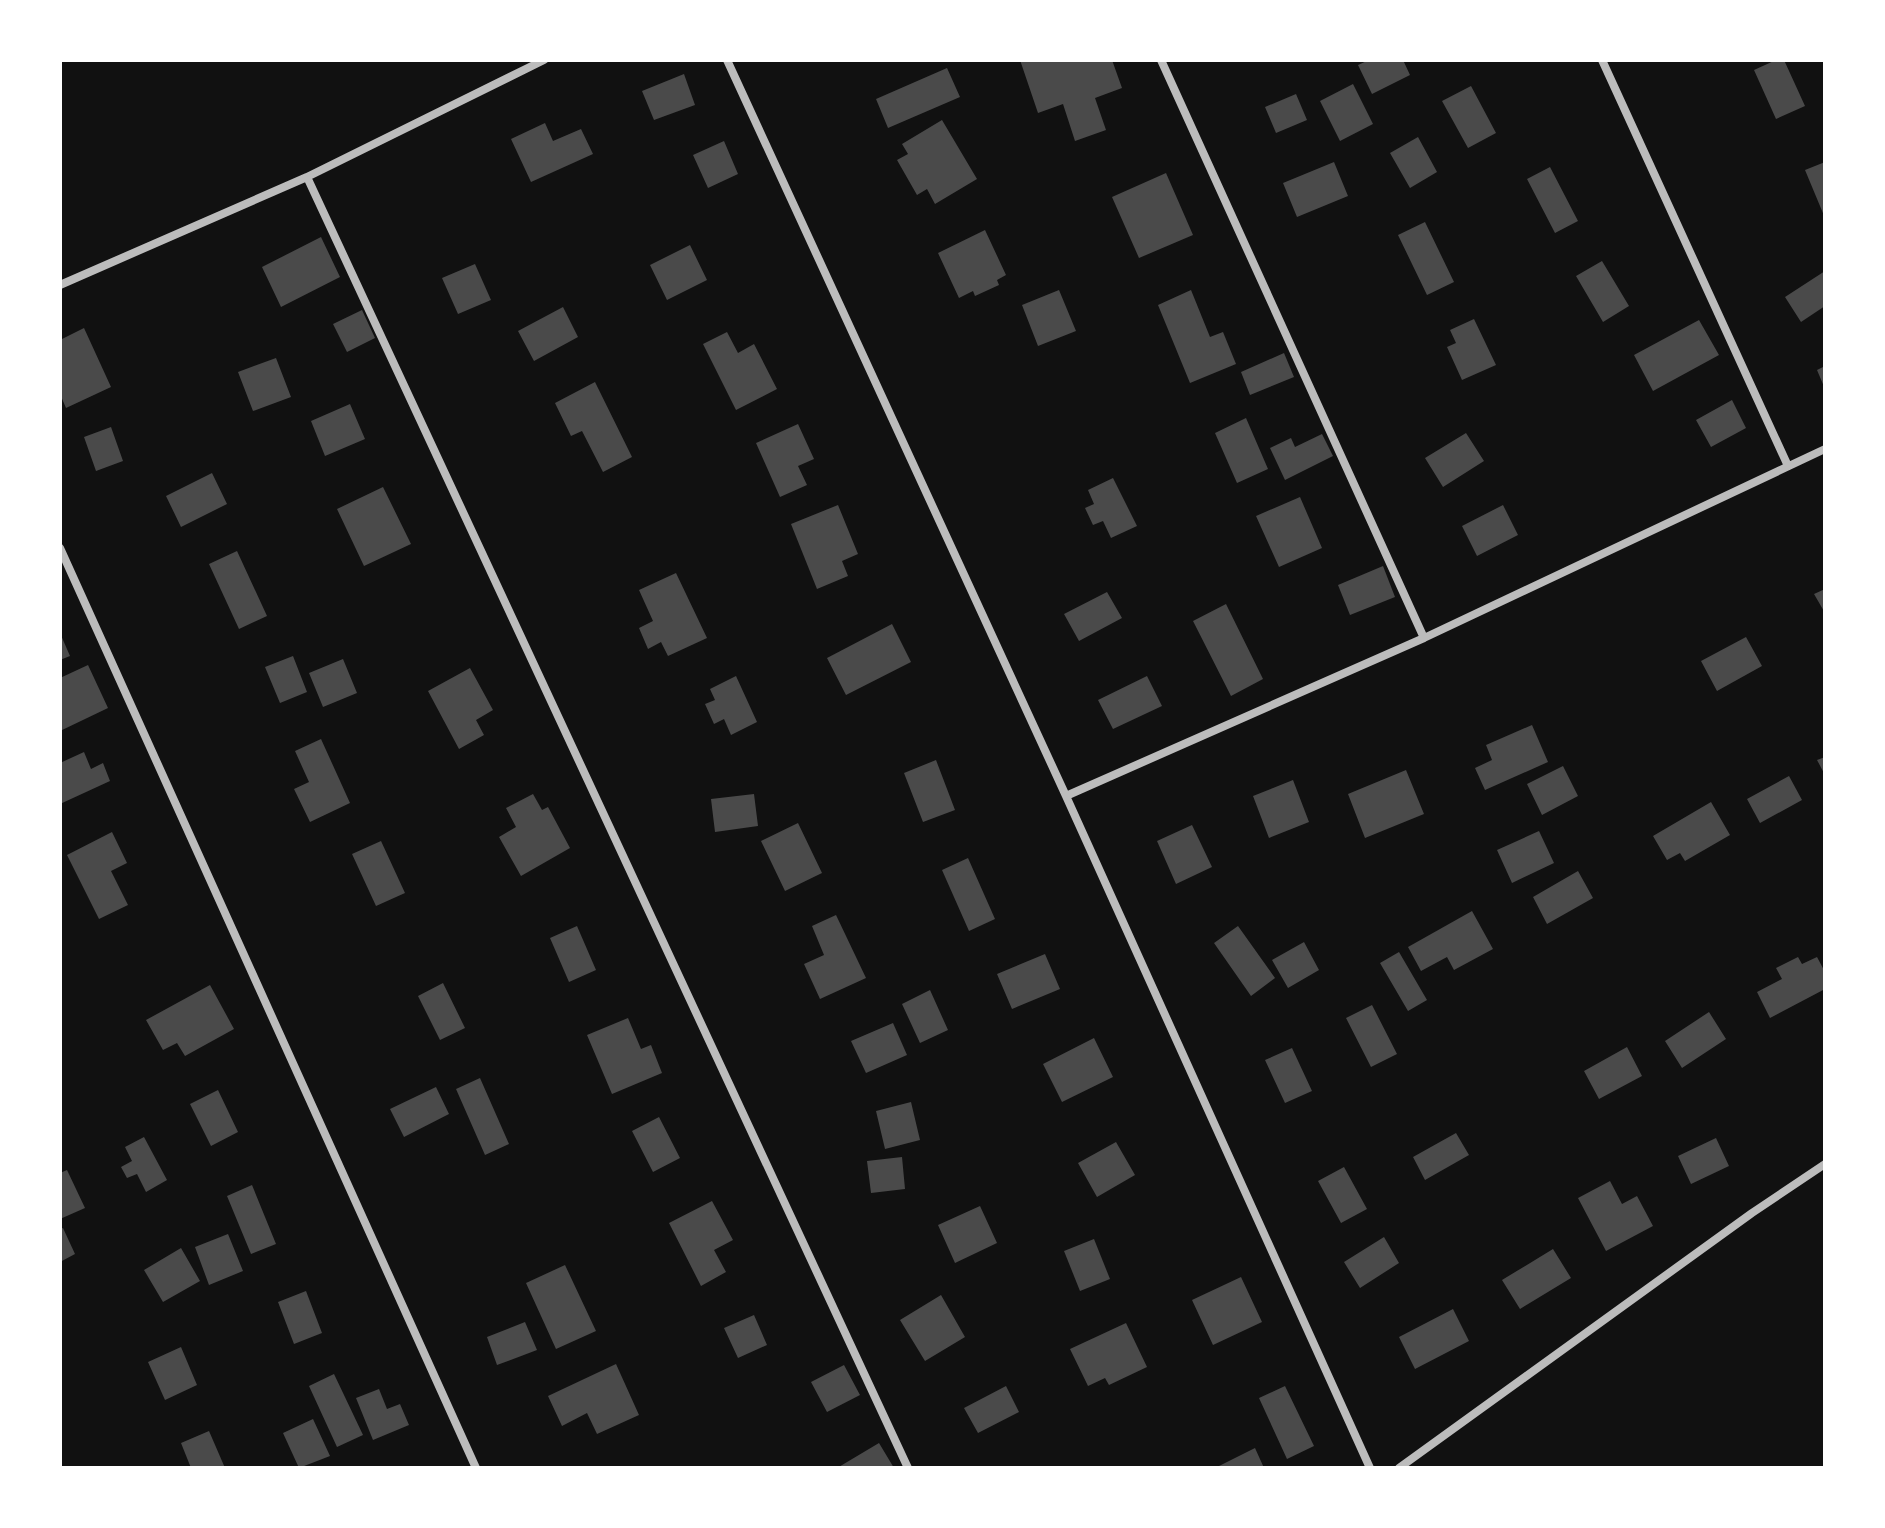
<svg xmlns="http://www.w3.org/2000/svg" width="1885" height="1528" font-family="'Asap Condensed',sans-serif">
<style>
.building{fill:#4a4a4a}
.lines{fill:none;stroke-linecap:round;stroke-linejoin:round}
.minor{stroke:#bcbcbc;stroke-width:8}
</style>
<rect width="100%" height="100%" fill="#111"/>
<path class="building" d="M1020 60H1112L1122 88 1095 98 1106 130 1075 141 1063 104 1038 113Z
M1369 60H1403L1410 75 1372 94 1358 65Z
M1776 60H1784L1805 106 1776 119 1754 70Z
M947 68 960 97 888 128 876 99Z
M684 74 695 105 654 120 642 91Z
M1353 84 1373 124 1340 141 1320 101Z
M1471 86 1496 133 1468 148 1442 101Z
M1296 94 1307 120 1276 133 1265 107Z
M942 120 977 179 935 204 927 189 917 195 897 160 908 154 902 144Z
M545 123 553 141 581 129 593 154 531 182 511 139Z
M1418 137 1437 172 1410 188 1390 153Z
M724 141 738 174 708 188 693 155Z
M1334 162 1348 196 1297 217 1283 183Z
M1825 162V218L1805 170Z
M1550 167 1578 221 1555 233 1527 179Z
M1166 173 1193 235 1139 258 1112 197Z
M1425 222 1454 282 1427 295 1398 235Z
M985 230 1006 275 997 280 999 285 975 296 973 291 959 298 938 253Z
M321 237 340 277 281 307 262 267Z
M690 245 707 280 667 300 650 265Z
M1602 261 1629 306 1603 322 1576 276Z
M475 264 491 300 458 314 442 278Z
M1825 271V306L1801 322 1785 297Z
M1059 290 1076 331 1038 346 1022 305Z
M1191 290 1210 337 1223 332 1236 364 1190 383 1158 305Z
M563 307 578 337 534 361 518 331Z
M362 310 375 338 347 352 333 324Z
M1474 319 1496 365 1462 380 1447 347 1456 343 1450 330Z
M1699 320 1719 355 1653 391 1634 355Z
M84 328 111 387 66 408 60 394V340Z
M727 332 738 353 754 344 777 389 736 410 703 344Z
M1284 353 1294 377 1250 395 1241 372Z
M276 358 291 397 253 411 238 372Z
M1825 366V389L1817 370Z
M595 382 632 457 603 472 582 431 571 436 555 403Z
M1732 400 1746 428 1711 447 1696 420Z
M350 404 365 439 325 456 311 421Z
M1246 418 1268 469 1237 483 1215 433Z
M798 424 814 459 798 466 807 485 780 497 756 443Z
M111 427 123 461 96 471 84 437Z
M1466 433 1484 461 1443 487 1425 458Z
M1322 434 1333 456 1285 480 1270 448 1291 438 1295 447Z
M212 473 227 504 181 527 166 496Z
M1113 478 1137 526 1111 538 1103 521 1093 525 1085 508 1094 504 1088 490Z
M383 487 411 544 364 566 337 509Z
M1300 497 1322 548 1279 567 1256 516Z
M838 505 858 554 842 561 848 576 817 589 791 524Z
M1503 505 1518 535 1477 556 1462 526Z
M237 551 267 616 239 629 209 564Z
M1383 566 1395 597 1350 615 1338 585Z
M676 573 707 638 668 656 661 642 648 649 639 628 653 621 639 590Z
M1825 589V613L1814 594Z
M1107 592 1122 618 1079 641 1064 614Z
M1226 604 1263 679 1231 696 1193 621Z
M892 624 911 662 846 695 827 658Z
M60 633 70 656 60 660Z
M1746 637 1762 666 1717 691 1701 661Z
M293 656 307 692 280 703 265 667Z
M343 659 357 693 323 707 309 673Z
M88 665 108 708 60 731V678Z
M470 668 493 710 476 720 484 735 459 749 428 691Z
M736 676 757 722 731 735 724 719 714 724 705 704 715 700 710 689Z
M1147 676 1162 706 1113 729 1098 700Z
M1532 725 1548 762 1485 790 1475 768 1492 760 1486 745Z
M321 739 350 803 310 822 294 789 309 782 295 751Z
M84 752 91 769 103 763 110 781 60 804V763Z
M1825 757V775L1817 760Z
M936 760 955 810 923 822 904 773Z
M1563 766 1578 796 1542 815 1527 784Z
M1406 770 1424 814 1365 838 1348 794Z
M1789 776 1802 800 1760 823 1747 799Z
M1293 780 1309 822 1269 838 1253 796Z
M533 794 542 810 548 807 570 848 521 876 499 837 516 827 506 808Z
M754 794 758 826 715 832 711 799Z
M1711 802 1730 835 1685 861 1680 853 1667 860 1653 836Z
M798 823 822 873 785 891 761 841Z
M1192 825 1212 867 1176 884 1157 841Z
M1539 831 1554 863 1512 883 1497 850Z
M112 832 127 863 111 871 128 905 99 919 67 855Z
M381 841 405 893 376 906 352 854Z
M968 858 995 919 969 931 942 870Z
M1578 871 1593 898 1547 924 1533 897Z
M1472 911 1493 949 1454 970 1447 957 1421 971 1408 947Z
M836 915 866 978 820 999 804 964 824 955 812 926Z
M577 926 596 970 569 982 550 938Z
M1238 926 1275 978 1251 996 1214 943Z
M1304 942 1319 970 1288 988 1272 960Z
M1399 952 1427 1000 1408 1011 1380 963Z
M1045 954 1060 989 1012 1009 997 974Z
M1798 957 1802 964 1817 957 1825 972V989L1770 1018 1757 992 1782 979 1776 968Z
M443 983 465 1028 440 1040 418 996Z
M210 985 234 1029 185 1056 177 1043 163 1050 146 1020Z
M930 990 948 1030 920 1043 902 1004Z
M1372 1005 1397 1054 1371 1067 1346 1018Z
M1709 1012 1726 1039 1682 1068 1665 1041Z
M628 1018 641 1049 651 1045 662 1073 612 1094 587 1035Z
M893 1023 907 1055 866 1073 851 1041Z
M1094 1038 1113 1077 1062 1102 1043 1064Z
M1627 1047 1642 1076 1599 1099 1584 1071Z
M1292 1048 1312 1091 1285 1103 1265 1060Z
M480 1078 509 1144 485 1155 456 1089Z
M436 1087 449 1114 404 1137 390 1109Z
M218 1090 238 1132 211 1146 190 1104Z
M911 1102 920 1140 885 1149 876 1111Z
M659 1117 680 1158 653 1172 632 1131Z
M1456 1133 1469 1155 1425 1180 1413 1157Z
M144 1137 167 1180 146 1192 137 1174 127 1178 121 1167 132 1161 125 1147Z
M1716 1138 1729 1166 1691 1184 1678 1156Z
M1116 1142 1135 1175 1097 1197 1078 1163Z
M902 1157 905 1189 871 1193 867 1161Z
M1344 1167 1367 1209 1341 1223 1318 1181Z
M67 1170 85 1208 60 1219V1173Z
M1610 1181 1622 1204 1637 1196 1653 1226 1606 1251 1578 1198Z
M252 1185 276 1244 251 1254 227 1196Z
M712 1201 733 1240 714 1250 726 1272 701 1286 669 1223Z
M980 1206 997 1243 955 1263 938 1225Z
M63 1228 75 1254 60 1262V1229Z
M228 1234 243 1271 209 1285 195 1247Z
M1384 1237 1399 1263 1360 1288 1344 1262Z
M1094 1239 1110 1279 1080 1291 1064 1251Z
M181 1248 200 1281 163 1302 144 1270Z
M1553 1249 1571 1278 1520 1309 1502 1280Z
M565 1265 596 1331 556 1349 526 1283Z
M1241 1277 1262 1322 1213 1345 1192 1300Z
M306 1291 322 1333 294 1344 278 1302Z
M941 1295 965 1337 925 1361 900 1320Z
M1453 1309 1469 1341 1415 1369 1399 1337Z
M754 1315 767 1345 738 1358 724 1328Z
M525 1322 537 1350 497 1365 487 1337Z
M1126 1323 1147 1367 1109 1385 1105 1378 1088 1386 1070 1349Z
M181 1347 197 1385 165 1400 148 1362Z
M616 1364 639 1415 597 1434 587 1413 562 1426 548 1396Z
M844 1365 860 1395 827 1412 811 1382Z
M334 1374 363 1435 337 1447 309 1386Z
M1006 1386 1019 1412 978 1433 964 1408Z
M1285 1386 1314 1446 1287 1459 1259 1398Z
M379 1389 387 1409 400 1404 409 1425 373 1440 356 1398Z
M313 1419 330 1456 299 1468 283 1433Z
M209 1431 225 1468H191L181 1443Z
M879 1443 894 1468H837Z
M1255 1448 1264 1468H1215Z"/>
<g class="lines">
<path class="minor" d="M727 60 1066 796 1370 1468
M1161 60 1424 638
M1602 60 1788 466
M307 177 908 1468
M60 285 307 177 544 60
M60 548 476 1468
M1066 796 1424 638 1825 449
M1399 1468 1752 1213 1825 1164"/>
</g>
<rect width="1885" height="1528" fill="none" stroke="#ffffff" stroke-width="124"/>
</svg>
